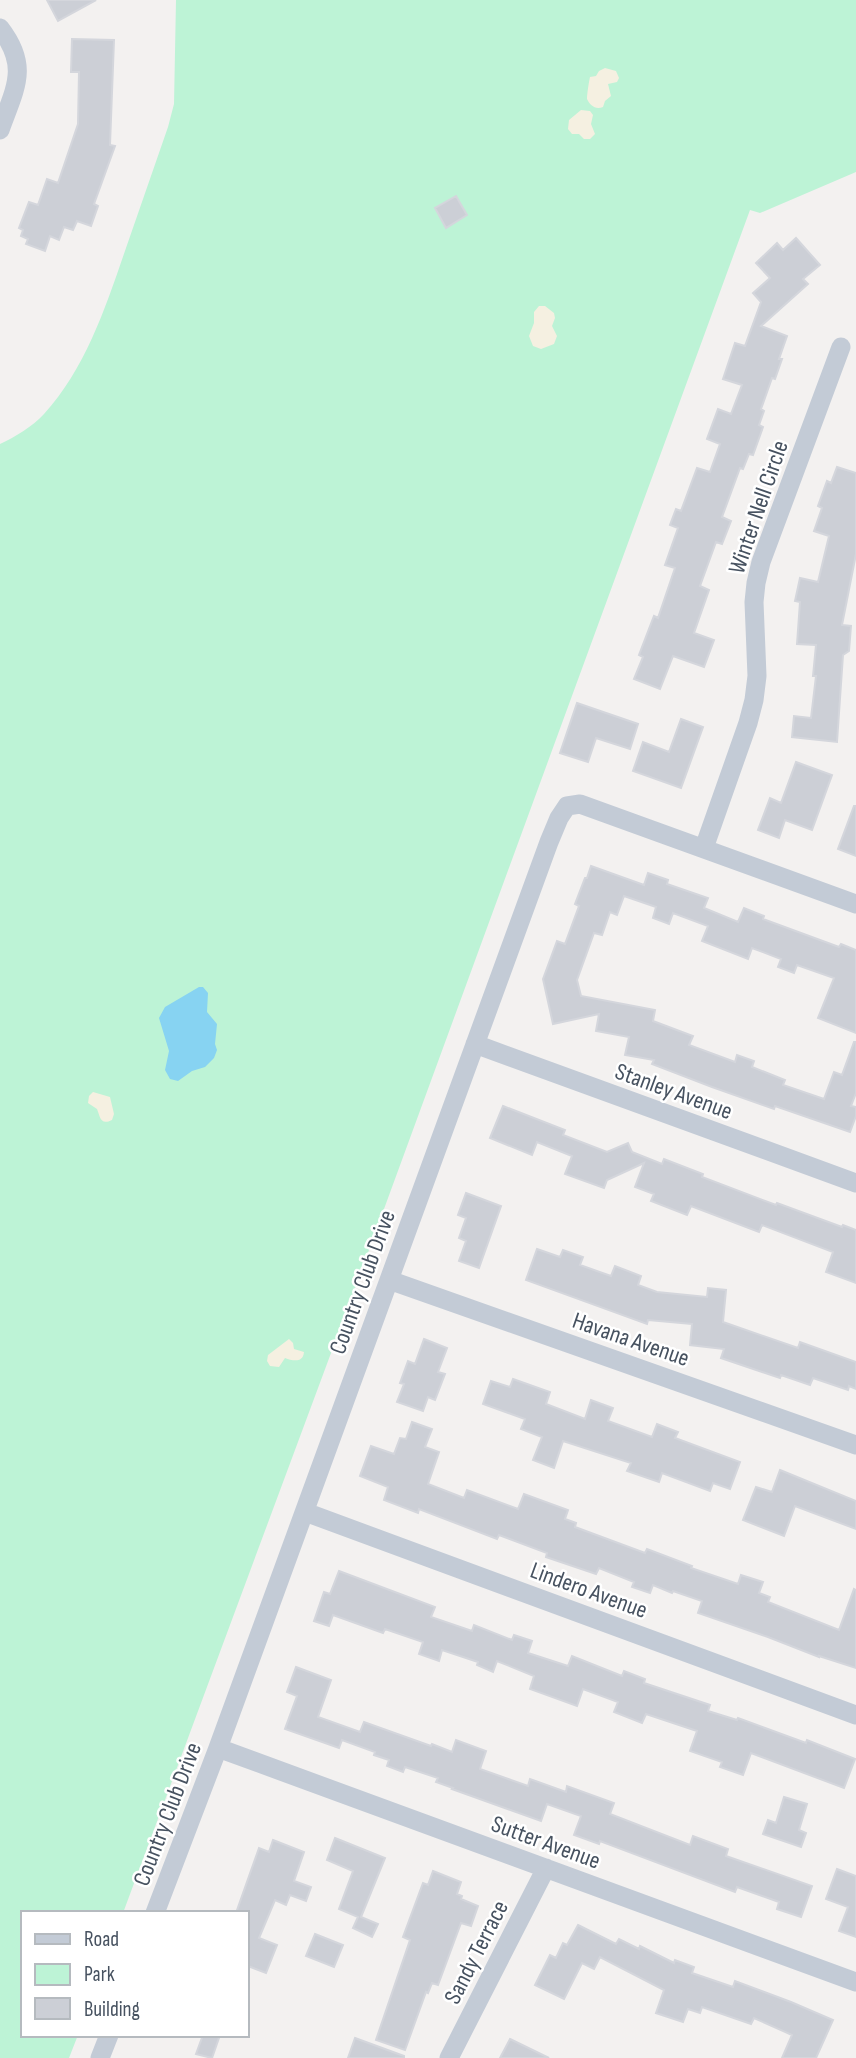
<svg xmlns="http://www.w3.org/2000/svg" width="856" height="2058" font-family="'Sofia Sans Condensed',sans-serif">
<style>
.green{fill:#bdf3d6}
.sand{fill:#f5f0e1}
.water{fill:#87d3f2}
.building{fill:#cccfd6;stroke:#d4d6dc;stroke-width:2}
.lines{fill:none;stroke-linecap:round;stroke-linejoin:round}
.minor{stroke:#c3cbd6;stroke-width:19}
.labels{text-anchor:middle;stroke-width:5;stroke-linejoin:round;paint-order:stroke}
.street-label{font-size:24px;fill:#475260;stroke:#fff}
</style>
<rect width="100%" height="100%" fill="#f3f1f0"/>
<path class="green" d="M176 0H856V172L760 213 750 210 347 1310 123 1913H23V2035H78L69 2058H0V444C15 437 32 427 44 414 86 368 106 306 126 248 140 208 154 167 168 127L174 104Z"/>
<path class="sand" d="M605 68 616 71 619 78 617 82 608 84 611 96 605 101 603 107C595 110 590 105 587 99 587 94 589 81 590 77L596 76 599 71Z
M581 110 590 111 593 115 591 124 595 134 590 139H584L579 134H572L568 129 569 120Z
M539 306H545L554 313 555 318 552 326 557 336 554 344 541 349 533 346 529 336 534 323V312Z
M93 1092 110 1097 114 1114 112 1120C100 1126 100 1116 97 1109L88 1103 89 1096Z
M289 1339 293 1343 294 1349 304 1352C303 1363 293 1361 285 1358L279 1367 270 1366 267 1361 268 1355Z"/>
<path class="water" d="M199 987H203L208 993 207 1012 217 1024 215 1044 217 1050 214 1058 205 1067 192 1071 178 1081 170 1079 165 1070 169 1051 159 1018 165 1007Z"/>
<path class="building" d="M47 0H96L58 21Z
M72 39 114 40 110 145 115 146 94 204 98 206 91 226 77 221 73 230 64 227 59 240 50 236 45 251 26 244 28 239 21 236 23 230 19 228 29 202 38 205 47 179 58 183 78 124 79 72H71Z
M456 196 467 215 446 228 435 208Z
M796 238 820 265 803 279 808 284 761 326 787 336 779 359H782L775 379 772 378 761 409 764 411 759 425 763 427 753 455 749 454 743 469 740 468 722 517 731 521 722 544 716 542 700 586 709 590 694 633 714 640 704 667 673 656 660 689 634 679 643 657 639 655 654 616 658 618 675 568 665 565 678 528 670 525 676 509 681 511 697 468 710 472 720 444 707 439 718 409 731 414 742 385 723 379 735 343 745 346 761 302 753 293 770 278 756 263 777 243 783 250Z
M837 467 856 473V554L842 625 851 626 849 651 843 655 837 742 792 737 794 716 811 718 816 676H813L816 645 797 644 800 602 795 601 800 578 818 582 829 536 814 531 822 508 818 506 827 481 831 483Z
M577 703 638 724 630 749 596 738 588 762 560 753Z
M681 719 703 727 681 788 633 771 643 742 669 752Z
M796 762 832 775 812 830 785 820 779 838 758 830 770 798 781 803Z
M854 806H856V856L838 849Z
M591 866 644 885 648 873 668 880 667 884 708 898 704 908 738 922 744 908 764 916 763 919 839 947 841 944 856 950V1033L818 1018 834 978 797 965 794 973 778 967 781 959 752 948 748 959 702 941 708 926 673 913 669 924 653 918 656 907 624 896 617 915 610 912 602 935 594 933 577 980 581 996 655 1010 653 1021 693 1036 689 1045 735 1062 737 1055 754 1061 752 1067 785 1080 783 1085 824 1099 834 1072 842 1075 854 1042H856V1093L851 1106 856 1107V1116L850 1132 775 1106 774 1109 712 1087 652 1064 654 1060 625 1055 629 1037 596 1031 599 1014 553 1024 543 979 557 941 565 944 579 906 575 904 585 878H587Z
M503 1106 565 1130 563 1135 607 1152 628 1143 632 1152 662 1164 664 1159 703 1174 702 1177 776 1205 777 1203 842 1227 843 1225 856 1230V1283L826 1272 833 1252 762 1225 759 1232 691 1206 687 1215 651 1201 654 1194 635 1187 644 1163 607 1180 604 1188 565 1174 572 1156 537 1142 532 1155 490 1138Z
M466 1193 501 1206 479 1268 459 1261 466 1241 459 1238 466 1218 458 1215Z
M537 1249 560 1257 563 1250 583 1257 580 1265 611 1276 615 1266 641 1276 638 1285 657 1292 707 1297 708 1288 726 1290 723 1322 798 1348 800 1342 856 1362V1389L849 1386 848 1390 813 1378 810 1385 781 1375 780 1378 721 1358 724 1349 690 1345 692 1324 648 1320 647 1324 526 1280Z
M424 1339 447 1348 438 1372 445 1374 435 1400 428 1397 423 1411 397 1402 404 1384 400 1383 408 1361 415 1364Z
M513 1379 550 1392 546 1404 585 1419 591 1400 613 1408 608 1421 652 1437 657 1424 678 1432 675 1438 740 1462 730 1489 713 1483 710 1491 662 1473 659 1482 627 1471 631 1463 563 1441 554 1468 533 1460 542 1437 521 1429 525 1419 483 1404 491 1381 510 1387Z
M412 1422 432 1429 425 1447 439 1452 428 1484 464 1498 467 1490 518 1509 524 1494 568 1510 565 1519 576 1523 575 1527 645 1553 647 1549 692 1566 691 1568 738 1584 741 1575 763 1582 759 1593 770 1597 768 1602 839 1630 854 1589 856 1590V1668L819 1656V1657L768 1637 698 1613 702 1601 673 1591 672 1593 653 1585 650 1593 632 1587 634 1582 599 1568 596 1574 546 1557 547 1553 499 1535 497 1539 419 1509 418 1513 384 1500 388 1487 360 1476 371 1446 394 1454 400 1438 406 1439Z
M780 1470 856 1501V1529L795 1506 784 1536 743 1520 756 1487 772 1492Z
M339 1571 435 1607 431 1617 472 1631 474 1625 512 1640 514 1635 532 1641 528 1653 568 1666 572 1656 622 1676 624 1671 645 1679 644 1683 710 1705 708 1711 737 1720 738 1718 806 1743 807 1740 855 1759 844 1788 751 1753 743 1775 720 1767 722 1762 690 1751 697 1731 646 1714 642 1723 614 1712 618 1702 583 1689 577 1706 530 1689 534 1676 497 1661 493 1672 477 1665 478 1662 442 1650 439 1661 419 1654 423 1642 385 1629 383 1633 333 1615 329 1626 314 1621 324 1592 330 1594Z
M296 1667 331 1680 318 1717 360 1732 364 1722 431 1746 432 1744 452 1752 456 1740 486 1751 480 1769 528 1786 530 1779 566 1792 567 1786 614 1803 610 1814 690 1845 693 1836 728 1849 726 1856 812 1886 801 1917 777 1909 779 1902 737 1887 735 1892 600 1841 599 1844 574 1835 581 1816 547 1804 541 1821 452 1789 453 1788 436 1782 438 1778 405 1767 403 1772 387 1766 389 1760 374 1755 375 1752 342 1740 339 1748 285 1729 297 1696 287 1692Z
M784 1797 807 1804 799 1830 806 1833 801 1847 763 1834 768 1820 776 1823Z
M335 1838 385 1858 361 1917 378 1924 372 1937 353 1928 358 1917 339 1909 353 1871 327 1860Z
M273 1840 304 1852 294 1881 311 1887 306 1901 290 1895 286 1905 275 1900 259 1938 277 1945 266 1973 248 1966 247 1968V1913H236L259 1848 269 1852Z
M837 1869 856 1876V1937L839 1931 848 1907 826 1899Z
M433 1871 461 1882 457 1894 462 1896 461 1899 478 1906 471 1926 461 1923 438 1985 432 1983 428 1993 426 1992 405 2050 376 2040 410 1940 403 1937 423 1883 428 1885Z
M578 1925 616 1944 619 1939 639 1949 640 1946 674 1963 675 1960 694 1967 692 1973 733 1987 735 1981 791 2002 833 2020 816 2058H782L792 2035 754 2018 751 2024 702 2007 700 2013 688 2009 683 2022 656 2013 664 1990 600 1957 594 1969 582 1963 564 1999 535 1985 550 1955 556 1958 563 1943 567 1945Z
M315 1934 343 1945 334 1967 306 1956Z
M203 2035H220L212 2058 196 2054Z
M355 2038 404 2056V2058H348Z
M510 2039 549 2058H500Z"/>
<g class="lines">
<path class="minor" d="M0 28C30 67 15 88 0 130
M704 848 748 723 754 700 757 676 754 602 756 583 761 562 841 347
M475 1044 856 1183
M389 1280 856 1445
M305 1512 856 1715
M218 1748 856 1982
M155 1913 218 1748 549 842 559 818 567 806 580 804 856 904
M100 2058 109 2035
M449 2058 546 1868"/>
</g>
<g class="labels">
<g class="street-label">
<text transform="translate(758 507) rotate(-71)" y="8">Winter Nell Circle</text>
<text transform="translate(674 1091) rotate(20)" y="8">Stanley Avenue</text>
<text transform="translate(362 1282) rotate(-70)" y="8">Country Club Drive</text>
<text transform="translate(631 1339) rotate(19)" y="8">Havana Avenue</text>
<text transform="translate(589 1590) rotate(20)" y="8">Lindero Avenue</text>
<text transform="translate(167 1814) rotate(-69)" y="8">Country Club Drive</text>
<text transform="translate(546 1842) rotate(20)" y="8">Sutter Avenue</text>
<text transform="translate(476 1952) rotate(-63)" y="8">Sandy Terrace</text>
</g>
</g>
<rect x="21" y="1911" width="228" height="126" fill="#ffffff" stroke="#b5babf" stroke-width="2"/>
<rect x="35" y="1934" width="35" height="10" fill="#c3cbd6" stroke="#b5babf" stroke-width="2"/>
<text x="84" y="1946" font-size="21" fill="#475260">Road</text>
<rect x="35" y="1964" width="35" height="21" fill="#bdf3d6" stroke="#b5babf" stroke-width="2"/>
<text x="84" y="1981" font-size="21" fill="#475260">Park</text>
<rect x="35" y="1998" width="35" height="21" fill="#cccfd6" stroke="#b5babf" stroke-width="2"/>
<text x="84" y="2016" font-size="21" fill="#475260">Building</text>
</svg>
